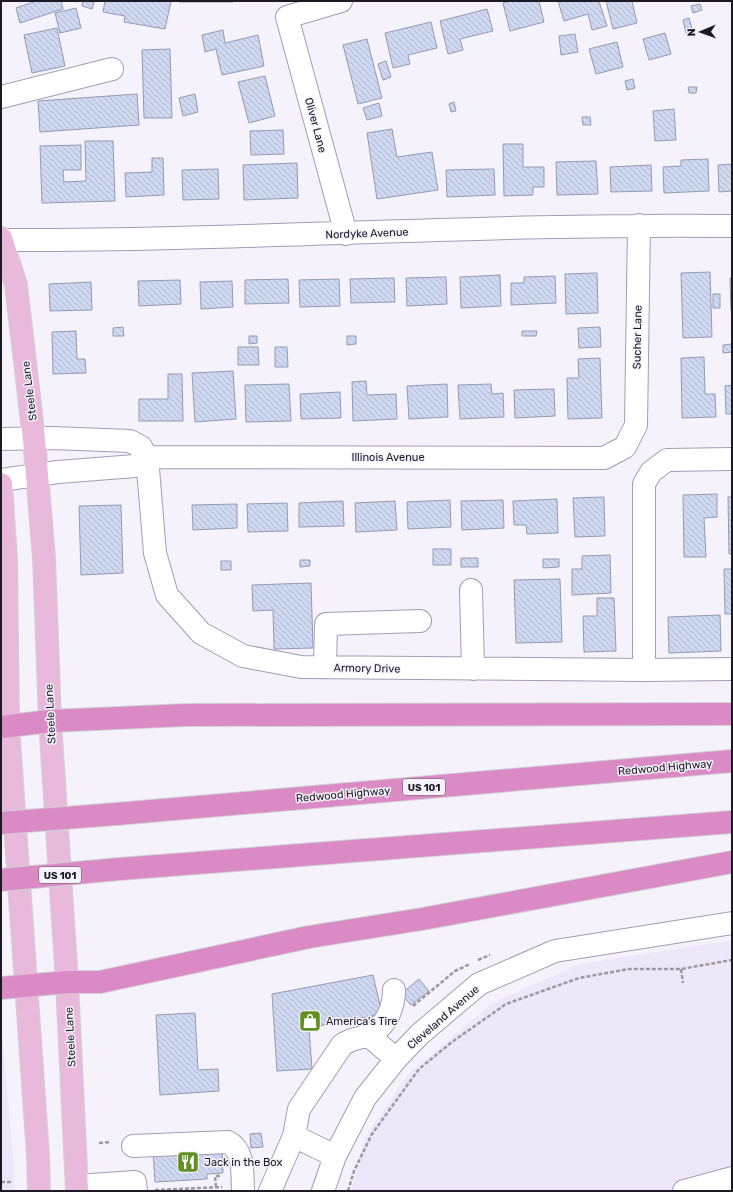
<svg xmlns="http://www.w3.org/2000/svg" width="733" height="1192" font-family="Rubik,sans-serif">
<style>
.built{fill:#eee7fa}
.building{fill:url(#building-back-hatch);stroke:#929bb1}
.lines{fill:none;stroke-linecap:round;stroke-linejoin:round}
.minor-casing{stroke:#a59cb3;stroke-width:24}
.major-casing{stroke:#d2d1d3;stroke-width:24}
.highway-casing{stroke:#d2d1d3;stroke-width:24}
.path{stroke:#9c98a2;stroke-width:2.5;stroke-dasharray:4 2;stroke-linecap:butt}
.minor{stroke:#fff;stroke-width:22}
.major{stroke:#e9b9dc;stroke-width:22}
.highway{stroke:#da8ac5;stroke-width:22}
.highway-bridge-casing{stroke:#d2d1d3;stroke-width:24;stroke-linecap:butt}
.highway-bridge{stroke:#da8ac5;stroke-width:22}
.labels{text-anchor:middle;stroke-width:3;stroke-linejoin:round;paint-order:stroke}
.shield{fill:#f6f2fc;stroke:#5d5a63;stroke-width:1}
.shield-label{font-size:10px;font-weight:bold;fill:#1c1922}
.street-label{font-size:11px;fill:#1c1922;stroke:#f6f2fc}
.poi-label{font-size:11px;fill:#1c1922;stroke:#f6f2fc;text-anchor:start}
</style>
<defs>
<pattern id="building-back-hatch" width="6" height="6" patternUnits="userSpaceOnUse"><rect width="6" height="6" fill="#ced8f0"/><path d="M-1 5l2 2M0 0l6 6M5-1l2 2" fill="none" stroke="#b0b9ce"/></pattern>
</defs>
<rect width="100%" height="100%" fill="#f6f2fc"/>
<path class="built" d="M732 940V1191H351L365 1137 409 1073 494 1002 580 964Z
M1 1032H2L14 1169V1191H1Z"/>
<path class="building" d="M36 1H61L63 9 20 23 16 8Z
M83 1 94 2 92 9 82 6Z
M105 1H171L165 29 124 22 125 16 103 12Z
M179 1H233V2H179Z
M510 1H539L544 22 510 31 503 3Z
M558 1H599L607 26 592 30 588 14 564 21Z
M606 1H632L637 23 613 29Z
M700 4 702 10 693 13 691 6Z
M76 8 81 28 60 33 55 13Z
M487 9 493 31 460 39 463 50 448 54 440 21Z
M689 18 693 32 686 33 683 20Z
M431 22 437 48 408 55 410 64 393 68 385 33Z
M57 28 65 66 32 73 24 35Z
M223 30 225 43 258 35 264 66 222 75 216 49 205 52 202 35Z
M665 33 671 54 649 60 643 39Z
M575 34 578 52 561 55 559 36Z
M367 39 382 98 358 104 343 45Z
M617 42 623 67 596 74 589 49Z
M170 49 172 118H144L142 50Z
M386 61 391 77 383 80 378 64Z
M265 76 275 116 249 123 238 82Z
M633 79 635 88 627 90 625 81Z
M688 87H697L696 93H689Z
M137 94 139 125 40 132 38 101Z
M195 94 198 112 183 116 179 98Z
M454 102 456 111 451 112 449 104Z
M379 103 382 116 367 120 363 108Z
M674 109 676 140 655 141 653 111Z
M582 117H590L591 125H583Z
M392 129 397 157 432 152 438 190 377 199 367 133Z
M283 130 284 154 251 155 250 131Z
M85 141H113L115 201 42 203 40 146 81 145V170H63L64 182 86 181Z
M503 144H523V167H544V187H533V195L504 196Z
M152 158H163L164 195 126 197 125 173 152 172Z
M708 159 709 191 664 193 663 167 681 166V160Z
M596 161 598 194 557 195 556 162Z
M297 163 298 198 244 200 243 165Z
M732 164V191L719 192 718 165Z
M651 165 652 191 611 192 610 167Z
M218 169 219 199 183 200 182 170Z
M494 169 495 195 447 197 446 170Z
M710 272 712 337 683 338 681 273Z
M597 273 598 313 566 314 565 274Z
M500 275 501 306 461 308 460 277Z
M555 276 556 303 511 305V283H524V277Z
M446 277 447 304 407 306 406 278Z
M394 278 395 302 351 303 350 279Z
M730 278H732V311H731Z
M288 279 289 303 245 304V280Z
M339 279 340 306 300 307 299 280Z
M180 280 181 304 139 306 138 281Z
M232 281 233 307 201 309 200 282Z
M91 282 92 310 50 311 49 284Z
M713 294H720V308H713Z
M123 327 124 336H113V328Z
M600 327 601 347 579 348 578 328Z
M76 331 77 359H85L86 373 53 374 52 332Z
M522 331H537L536 336H522Z
M249 336H257V343L249 344Z
M347 336H356V344L347 345Z
M732 344V352L723 353V345Z
M238 347H258L259 365H238Z
M275 347H287L288 367H275Z
M704 357 705 394H715L716 417 682 418 681 358Z
M600 358 602 418 568 419 567 378H579L578 359Z
M233 371 236 419 195 422 192 373Z
M168 374H182L183 421H139V399H168Z
M366 381 367 395 396 394 397 419 353 421 352 382Z
M289 384 291 421 246 422 245 385Z
M447 384 448 417 409 419 407 386Z
M491 384 492 394 503 393 504 417 460 419 458 385Z
M732 385V414H726L725 386Z
M554 389 555 416 515 418 514 390Z
M340 392 341 418 301 419 300 394Z
M717 494V517L704 518 706 557H684L683 495Z
M604 497 605 536 575 537 573 498Z
M728 497H732V554H729Z
M557 499 558 533 527 534 526 525H514L513 501Z
M450 500 451 527 408 529 407 502Z
M503 500 504 528 462 530 461 501Z
M343 501 344 526 299 527V503Z
M395 501 397 530 356 532 355 503Z
M287 503 288 531 248 532 247 504Z
M237 504V528L193 530 192 505Z
M121 505 123 573 81 575 79 506Z
M433 549H451V565H433Z
M610 555 611 593 572 595V569H582V556Z
M461 558H478V567H461Z
M543 559H559V567L543 568Z
M300 560H310V566L300 567Z
M221 561H231V570H221Z
M724 569H732V614H725Z
M560 579 562 642 516 643 514 580Z
M311 583 313 648 274 649 273 610 253 611 252 585Z
M597 598H614L616 651 584 652 583 616H597Z
M720 615 721 651 669 653 668 617Z
M373 975 382 1014 309 1028 312 1069 277 1071 272 994Z
M419 979 429 991 411 1005 401 994Z
M195 1013 198 1070 218 1069 219 1091 160 1095 156 1015Z
M261 1133 263 1147 251 1148 250 1134Z
M222 1149 223 1173 207 1174V1179L155 1182 153 1151Z"/>
<g class="lines">
<g class="minor-casing">
<path id="minor" d="M341 1 287 17 346 234
M1 97 112 69
M1 240C245 241 488 223 732 226
M1 439 53 438 130 441 141 447 147 457
M147 457 155 553 167 595 201 633 243 656 301 667 644 670 732 669
M1 480 58 472 135 466 147 457 604 458 625 447 636 425 639 225
M471 590 473 669
M325 667 326 624 420 621
M644 670V484L651 472 667 460 732 459
M368 1035 396 1059
M294 1136 335 1156
M133 1146 228 1142C245 1151 242 1173 243 1191
M77 1186 135 1182 136 1191
M270 1191 294 1136 299 1109 342 1045C351 1038 359 1039 368 1035 386 1027 394 1008 394 990
M323 1191 335 1156 365 1098 396 1059 420 1034 479 984 555 951 732 923
M684 1191 732 1178"/>
</g>
<g class="major-casing">
<path id="major" d="M1 238 16 285 34 439 44 558 50 721 67 982 77 1191
M1 484 6 560 8 726 38 1155 39 1191"/>
</g>
<g class="highway-casing">
<path id="highway" d="M1 727 50 721 186 715 732 714
M116 814 732 761
M119 869 732 822
M1 988 67 982H100L309 937 422 919 732 862"/>
</g>
<path class="path" d="M478 960 490 955
M681 969 683 983
M413 1006 455 971 470 964
M99 1143 111 1142
M1 1182H12
M216 1187 215 1176H222
M155 1190 222 1187
M348 1191 354 1171 372 1134 419 1069 452 1042 506 1004 579 978 629 969H681L732 960"/>
<use href="#minor" class="minor"/>
<use href="#major" class="major"/>
<use href="#highway" class="highway"/>
<g class="highway-bridge-casing">
<path id="highway-bridge" d="M1 823 116 814
M1 880 119 869"/>
</g>
<use href="#highway-bridge" class="highway-bridge"/>
</g>
<defs>
<g id="shop-square" transform="scale(1.15)"><rect x="-9" y="-9" width="18" height="18" rx="4" fill="#639023" stroke="#f6f2fc"/><path d="M-5-2.5h2.3a2.7 3.5 0 0 1 5.4 0H5L5.5 6h-11ZM-1.5-2.5h3a1.5 2.3 0 0 0-3 0Z" fill="#fff"/></g>
<g id="restaurant-square" transform="scale(1.15)"><rect x="-9" y="-9" width="18" height="18" rx="4" fill="#639023" stroke="#f6f2fc"/><path d="M-5-6h1v4h1v-4h1v4h1v-4h1v5L-1.5 .5V6h-2V.5L-5-1ZM5-6V6H3V1.5H1.5Q1.5-4 5-6Z" fill="#fff"/></g>
</defs>
<g fill-rule="evenodd">
<use href="#shop-square" x="310" y="1021"/>
<use href="#restaurant-square" x="188" y="1162"/>
</g>
<g class="labels">
<g class="shield">
<rect x="403" y="779" width="42" height="16" rx="3"/>
<rect x="39" y="867" width="42" height="16" rx="3"/>
</g>
<g class="shield-label">
<text x="424" y="791">US 101</text>
<text x="60" y="879">US 101</text>
</g>
<g class="street-label">
<text transform="translate(316 125) rotate(75)" y="4">Oliver Lane</text>
<text transform="translate(367 233) rotate(-2)" y="4">Nordyke Avenue</text>
<text transform="translate(637 337) rotate(-89)" y="4">Sucher Lane</text>
<text transform="translate(29 391) rotate(-97)" y="4">Steele Lane</text>
<text x="388" y="461">Illinois Avenue</text>
<text transform="translate(367 668) rotate(1)" y="4">Armory Drive</text>
<text transform="translate(50 714) rotate(-93)" y="4">Steele Lane</text>
<text transform="translate(665 767) rotate(-5)" y="4">Redwood Highway</text>
<text transform="translate(343 794) rotate(-5)" y="4">Redwood Highway</text>
<text transform="translate(443 1017) rotate(-41)" y="4">Cleveland Avenue</text>
<text transform="translate(70 1037) rotate(-93)" y="4">Steele Lane</text>
</g>
<g class="poi-label">
<text x="326" y="1025">America's Tire</text>
<text x="204" y="1166">Jack in the Box</text>
</g>
</g>
<rect width="733" height="1192" fill="none" stroke="#1c1922" stroke-width="4"/>
<g transform="translate(701 32) rotate(268)" stroke="#f6f2fc" stroke-width="3" paint-order="stroke">
<path d="M0-3L7 15L0 10L-7 15Z" fill="#1c1922"/>
<text y="-6" font-size="11" font-weight="bold" text-anchor="middle" fill="#1c1922">N</text>
</g>
</svg>
